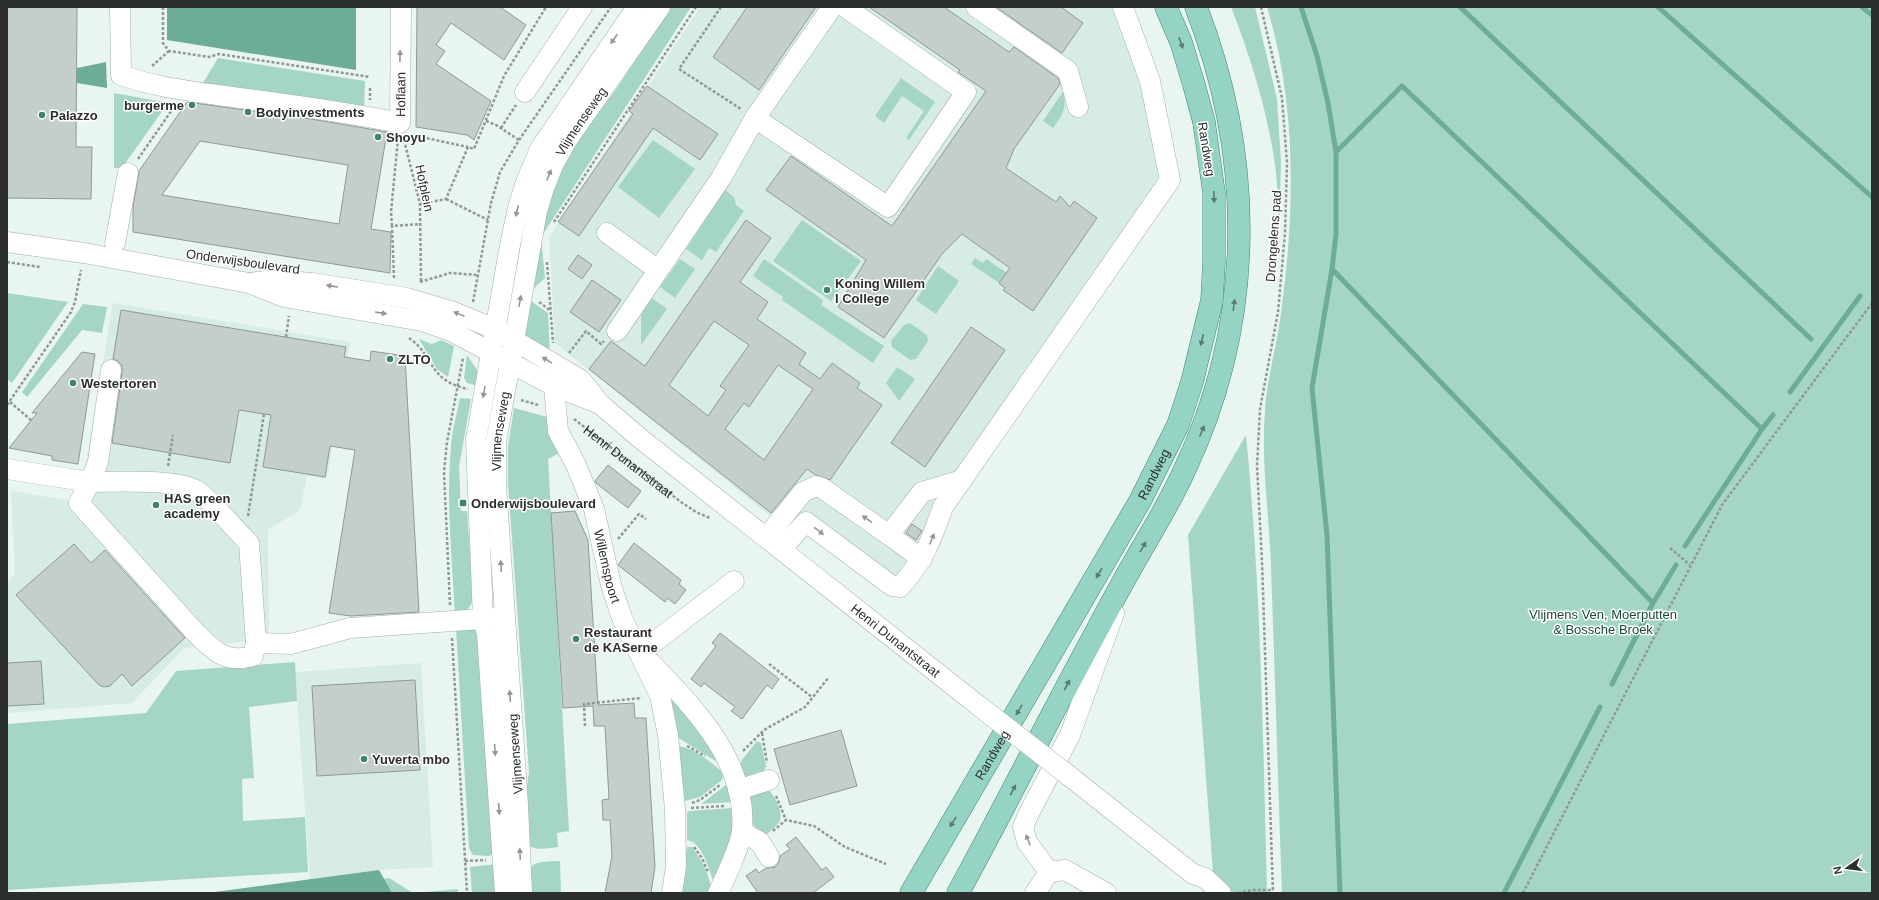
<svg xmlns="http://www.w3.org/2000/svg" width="1879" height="900" font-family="Helvetica,sans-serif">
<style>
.built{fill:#d7ece5}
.green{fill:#a4d5c6}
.water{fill:#6eac9a}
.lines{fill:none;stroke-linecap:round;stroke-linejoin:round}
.stream{stroke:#6eac9a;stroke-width:5}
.building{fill:#c4cfcb;stroke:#8f9996;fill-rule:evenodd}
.minor-casing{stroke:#a3aeaa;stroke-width:21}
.major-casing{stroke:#418775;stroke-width:23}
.path{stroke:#919996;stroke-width:2.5;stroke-dasharray:3 2;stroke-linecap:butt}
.minor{stroke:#fff;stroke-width:20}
.major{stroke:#95d4c4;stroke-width:22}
.minor-bridge-casing{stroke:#a3aeaa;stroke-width:21;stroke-linecap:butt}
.minor-bridge{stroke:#fff;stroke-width:20}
.oneway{fill:#949696}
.oneway2{fill:#5a7971}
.poi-dot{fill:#41816f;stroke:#fff;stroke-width:1.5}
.labels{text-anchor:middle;stroke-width:3;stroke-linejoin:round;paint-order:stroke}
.street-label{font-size:13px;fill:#2a2e2d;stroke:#fff}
.poi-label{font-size:13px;font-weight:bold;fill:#2a2e2d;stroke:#fff;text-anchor:start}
.park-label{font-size:13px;fill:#154a3d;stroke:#fff}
</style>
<rect width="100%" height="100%" fill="#e9f5f0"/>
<path class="built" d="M700 7H1127L1171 192 890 597 778 513 773 518 555 343 549 237Z
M113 303 350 342 327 479 307 476 300 510 268 530 269 639 184 648 132 703 7 713V583L15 573 11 491 72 501 86 462Z
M421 663 433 867 379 870 310 879 295 672Z"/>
<path class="green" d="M666 7H691L541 237 545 278 530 292 543 211 568 148 593 120 617 88 647 43Z
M1231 7H1255L1277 99 1281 162 1279 232C1278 210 1278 187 1275 165 1268 113 1250 55 1231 7Z
M1267 7H1872V893H1282C1278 784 1275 675 1271 566 1269 514 1261 463 1265 410 1267 378 1277 345 1281 313 1295 211 1297 106 1267 7Z
M218 58 365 81 364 109 203 83Z
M901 78 935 102 909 140 906 138 924 111 902 96 884 123 875 116Z
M1064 90C1066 109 1064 113 1053 128L1043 121Z
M114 93 168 103 122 168H114Z
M653 140 695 169 659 218 618 187Z
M725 190 734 197 736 205 744 211 716 252 709 248 702 260 686 249Z
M802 220 861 261 831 301 773 261Z
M975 258 983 263 986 259 1007 273 999 283 971 264Z
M680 259 695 269 675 298 660 287Z
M764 259 823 300 821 305 884 346 873 363 782 300 783 297 753 276Z
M938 266 959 281 936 314 916 300Z
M7 293 68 302 12 383 7 379Z
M652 298 667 309 641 345V315Z
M531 301 548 313 550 356C518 334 520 339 531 301Z
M83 304 107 307 102 333 82 330 27 397 22 392Z
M910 323 927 335 928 341 916 359 910 360 892 347 891 341 904 325Z
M419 339 432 344 441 340 454 346 448 377 437 369Z
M467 355 477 370 478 386 467 383 464 378Z
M897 367 915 379 899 401 886 383Z
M460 398 471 399 459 467 461 511H467L473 593C473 606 468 612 455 615 452 559 446 502 451 446 452 430 457 414 460 398Z
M514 408 551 418 561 452 548 459 569 831 557 833 558 847C551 848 537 851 530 846 518 836 527 787 529 772L508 484V447Z
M1246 435C1261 587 1263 740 1267 893H1228L1213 872 1188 535Z
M456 628H472L480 633 493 854 489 856 473 855 469 848Z
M295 662 297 701 249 707 254 778 242 779 243 821 305 817 308 872 7 890V724L146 713 176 671Z
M670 696 688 713 719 763 675 736Z
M757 741 761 743 766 766 764 771 744 777 738 768 742 760Z
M675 746C692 746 711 762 723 773L722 780 700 797 685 801Z
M726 785H729L732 802 701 804Z
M769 791C775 795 783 813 780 820 778 826 770 831 766 835L760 834 748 817V796Z
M732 808 735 833 713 880C708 868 703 843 687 840V813L689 811Z
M687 847H692C702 860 711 876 711 893H680Z
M560 861 561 893H530C528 862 529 862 560 861Z
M497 864 502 893H472L470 867Z
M389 878 413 893 458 889V893H262Z"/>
<path class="water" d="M167 7H356V70L167 40Z
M106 62 107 88 77 83V68Z
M379 870 392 893H207Z"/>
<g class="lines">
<path class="stream" d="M1301 7 1317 56 1328 103 1336 152V234L1332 269 1312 388 1327 535 1340 893
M1460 7 1811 339
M1658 7 1872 197
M1862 7 1872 15
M1336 152 1402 86 1762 429 1685 546
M1332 269 1653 603 1676 565
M1790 392 1860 296
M1762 429 1773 415
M1612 684 1653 603
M1504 893 1600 707"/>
</g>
<path class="building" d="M7 7H77L76 147H92L91 199 7 198Z
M417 7H500L526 25 504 60 451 23 436 45 445 51 436 64 491 101 474 140 467 135 416 127Z
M747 7H816L759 90 713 57Z
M869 7H944L1009 52 1014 47 1058 78 1060 84 1014 149 1006 168 1056 202 1060 196 1070 207 1074 201 1097 218 1033 311 1003 290 1005 288 999 283 1010 268 962 234 942 254 884 338 838 307 866 260 766 190 791 156 892 226 986 91 958 72 960 70Z
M996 7H1061L1083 23 1062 53Z
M647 86 718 134 700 160 653 128 579 236 558 222 633 114 629 111Z
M187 102 311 119 387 132 371 229 391 232 390 273 133 232V207L139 171ZM200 141 348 165 339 224 162 195Z
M746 220 771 238 740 282 768 302 757 319 806 353 799 364 820 379 832 363 860 383 857 388 882 405 830 480 816 475 807 469 771 513 589 369 611 341 645 366ZM714 321 749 345 720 386 726 390 708 416 669 385ZM778 365 813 389 764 460 725 429 744 403 749 407Z
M578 255 592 265 582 279 568 269Z
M592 280 621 300 599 332 570 312Z
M121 310 346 347 344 357 370 361 371 351 405 356 419 612 351 616 329 613 355 450 330 446 325 477 263 467 271 415 239 410 230 463 112 443 122 372V366L118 361 113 359Z
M971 327 1005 350 925 467 891 443Z
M82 352 95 354 78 464 52 460V456L9 448 37 413H32Z
M608 465 641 491 628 508 596 483 595 481Z
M575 511 588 540 598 705 634 703 635 718H646L655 867 651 893H605L612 856 610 820H603L602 800 609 799 605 726H594L593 706 563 708 551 513Z
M912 524 922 531 916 540 906 533Z
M634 543 681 580 679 584 686 590 675 604 667 598 665 602 618 565Z
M74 544 91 563 105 550 185 638 132 686 122 674 110 686 104 687 99 685 16 595Z
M720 633 779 679 772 689 767 685 742 719 731 711 735 707 704 683 701 687 691 679 716 646 712 643Z
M41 661 44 704 7 706V663Z
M415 680 420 770 317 776 312 686Z
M841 730 857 786 790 805 774 749Z
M796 837 822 870 826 867 834 877 813 893H758L746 876 756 869 759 873 766 868 775 867 779 862 780 856 790 849 786 845Z"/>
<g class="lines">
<g class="minor-casing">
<g id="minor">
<path id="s2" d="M120 7 121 75C154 87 190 91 225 96 283 104 342 111 400 123L401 7"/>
<path d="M976 7 1068 71 1078 107"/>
<path d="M525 92 582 7"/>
<path d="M755 118 888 207 966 92 845 7"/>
<path d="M607 233 658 270"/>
<path d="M7 242 84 253 249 283 284 297 422 321 451 331 554 386 600 404"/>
<path d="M115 243 128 173"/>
<path id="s3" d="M249 283 275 280 312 283 407 298 451 311 495 329 581 380 600 404 641 439 979 706"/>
<path d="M617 331 721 178 755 118 832 7"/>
<path id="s4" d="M554 386 558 431 576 465 594 509 611 585 622 618 660 696 668 735 675 809 676 866 672 893"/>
<path d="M7 469 90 482 98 462 111 370"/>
<path d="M90 482C114 482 181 478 199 492 216 506 233 527 249 543L256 643 253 656C225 664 214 651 195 632L79 503Z"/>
<path d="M889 535 922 559"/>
<path d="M766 538 803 492 816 486 822 488 889 535 922 492 962 480"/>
<path d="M781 549 806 522 892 586 900 587C924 560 931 541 943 507L1170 180 1150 81 1123 7"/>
<path d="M256 643 291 644 350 628 497 618"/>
<path d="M640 653 734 581"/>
<path d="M651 663C695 709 748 762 742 831 740 846 725 879 718 893"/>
<path d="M1068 775 1193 874 1205 878 1221 893"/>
<path d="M738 790 769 780"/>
<path d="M742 832 760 842 769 857"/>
<path d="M1049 872 1027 842 1023 827 1029 813 1070 735 1114 613"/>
<path d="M505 893 487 634 483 619 476 440 510 245 518 208 526 182 540 149 637 7"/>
<path id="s5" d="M522 893 518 805 496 485V442L537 211 544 188 553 165 567 140 660 7"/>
<path d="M1035 893 1049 872 1065 870 1106 893"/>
</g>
</g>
<g class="major-casing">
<g id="major">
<path id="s6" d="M911 893 1140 501 1178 425 1192 382 1212 300 1214 261V193L1204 122 1194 85 1181 42 1166 7"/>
<path d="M958 893C1005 807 1048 720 1095 634 1107 611 1119 589 1132 566 1150 534 1170 503 1185 469 1255 321 1255 159 1196 7"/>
</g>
</g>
<g class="path">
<path d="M163 7V43L169 51 209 57 219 54 370 77"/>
<path d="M721 7 679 69 741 109"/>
<path d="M1261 7 1282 98 1287 163 1285 233 1278 312 1260 409 1257 466 1262 561 1273 893"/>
<path d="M152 66 169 51"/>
<path d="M370 88V100"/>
<path d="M486 121 496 125 519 140"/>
<path d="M501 128 516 105"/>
<path d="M412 135 468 147"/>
<path d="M404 140 420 204 421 282"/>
<path d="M138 159 174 107"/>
<path d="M446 199 488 220"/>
<path d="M420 204 446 199 468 147 474 149 504 76 546 7"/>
<path d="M554 222 696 7"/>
<path d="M392 226 391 212 398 139"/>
<path d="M218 258 257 263"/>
<path d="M7 262 40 267"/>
<path d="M547 262 553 343"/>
<path d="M394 278 392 226 421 224"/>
<path d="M420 282 450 273 478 275"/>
<path d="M473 302 491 203 500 172 519 140 611 7"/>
<path d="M539 302 551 311"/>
<path d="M286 337 289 316"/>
<path d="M409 338C436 357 427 380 468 389"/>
<path d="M569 353 586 331 601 344 604 341"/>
<path d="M521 400 538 405"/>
<path d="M10 402 31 420"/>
<path d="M7 405 71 312 75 302 81 270"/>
<path id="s1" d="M574 419 681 502 696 512 710 518"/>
<path d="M168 466 173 435"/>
<path d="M248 516 264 414"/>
<path d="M618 539 639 514 646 519"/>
<path d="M1670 548 1690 565"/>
<path d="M450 605 444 472 447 442 463 358"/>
<path d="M452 638 467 893"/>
<path d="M769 664 812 697"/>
<path d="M585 726 584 704 642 698"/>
<path d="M762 733 767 763"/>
<path d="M687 746 705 756"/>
<path d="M743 751 764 730 805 707 829 677"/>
<path d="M776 796 786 820"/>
<path d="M692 803 700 800 720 785"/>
<path d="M691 808 724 806"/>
<path d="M773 831 786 820 814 826 845 847 886 864"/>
<path d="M694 847 702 858 708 872"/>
<path d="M465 861 486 860"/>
<path d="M1238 893 1252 890H1273"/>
<path d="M1523 893 1722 505 1872 303"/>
</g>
<use href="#minor" class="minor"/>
<use href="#major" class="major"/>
<g class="minor-bridge-casing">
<path id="minor-bridge" d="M979 706 1068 775"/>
</g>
<use href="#minor-bridge" class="minor-bridge"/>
</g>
<defs><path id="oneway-solid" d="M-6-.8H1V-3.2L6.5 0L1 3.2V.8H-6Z"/></defs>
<g class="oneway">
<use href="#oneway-solid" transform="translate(614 39) rotate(125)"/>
<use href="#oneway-solid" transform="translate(400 56) rotate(-89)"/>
<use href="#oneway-solid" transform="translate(549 175) rotate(-68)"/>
<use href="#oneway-solid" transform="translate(517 211) rotate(103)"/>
<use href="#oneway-solid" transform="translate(332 286) rotate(-171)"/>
<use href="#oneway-solid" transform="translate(520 301) rotate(-80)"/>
<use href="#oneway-solid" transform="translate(381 313) rotate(9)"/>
<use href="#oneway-solid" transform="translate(459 314) rotate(-158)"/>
<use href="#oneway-solid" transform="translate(547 360) rotate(-149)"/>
<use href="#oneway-solid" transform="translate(484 392) rotate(100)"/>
<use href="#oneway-solid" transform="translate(867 519) rotate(-145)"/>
<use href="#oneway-solid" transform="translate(819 531) rotate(37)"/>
<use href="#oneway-solid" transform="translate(932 539) rotate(-68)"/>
<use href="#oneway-solid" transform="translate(501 566) rotate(-94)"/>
<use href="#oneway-solid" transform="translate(510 696) rotate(-94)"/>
<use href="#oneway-solid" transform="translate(495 750) rotate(86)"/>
<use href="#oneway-solid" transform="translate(499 809) rotate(86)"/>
<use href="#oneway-solid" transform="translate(1028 840) rotate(-112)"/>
<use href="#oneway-solid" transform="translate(520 854) rotate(-93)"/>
</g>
<g class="oneway2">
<use href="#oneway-solid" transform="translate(1181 43) rotate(70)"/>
<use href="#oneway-solid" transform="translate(1214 197) rotate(88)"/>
<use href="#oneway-solid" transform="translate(1234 305) rotate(-82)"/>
<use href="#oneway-solid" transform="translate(1202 340) rotate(103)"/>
<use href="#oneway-solid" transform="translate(1202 431) rotate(-67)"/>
<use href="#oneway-solid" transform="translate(1143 547) rotate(-60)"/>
<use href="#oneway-solid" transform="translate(1099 573) rotate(120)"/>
<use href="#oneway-solid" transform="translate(1067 685) rotate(-62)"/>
<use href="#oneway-solid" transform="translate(1019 710) rotate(121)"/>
<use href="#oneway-solid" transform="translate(1013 790) rotate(-63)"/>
<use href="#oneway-solid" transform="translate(953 822) rotate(121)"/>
</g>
<g class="poi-dot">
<circle cx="192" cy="105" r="4"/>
<circle cx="248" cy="112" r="4"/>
<circle cx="42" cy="115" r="4"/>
<circle cx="378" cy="137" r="4"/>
<circle cx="827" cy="290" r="4"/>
<circle cx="390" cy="359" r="4"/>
<circle cx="73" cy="383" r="4"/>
<rect x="459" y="499" width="8" height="8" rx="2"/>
<circle cx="156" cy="505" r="4"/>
<circle cx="576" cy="639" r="4"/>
<circle cx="364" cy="759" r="4"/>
</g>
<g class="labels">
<g class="street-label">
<text dy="5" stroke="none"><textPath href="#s2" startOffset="380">Hoflaan</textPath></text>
<text dy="5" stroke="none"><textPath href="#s5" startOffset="787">Vlijmenseweg</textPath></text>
<text transform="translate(1207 149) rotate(81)" y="5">Randweg</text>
<text transform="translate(425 188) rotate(78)" y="5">Hofplein</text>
<text transform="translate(1273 236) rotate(-86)" y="5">Drongelens pad</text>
<text transform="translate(243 261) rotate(8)" y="5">Onderwijsboulevard</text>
<text dy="5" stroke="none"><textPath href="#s5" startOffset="463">Vlijmenseweg</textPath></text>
<text dy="5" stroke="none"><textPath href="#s1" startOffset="69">Henri Dunantstraat</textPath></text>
<text dy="5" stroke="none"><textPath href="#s6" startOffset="484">Randweg</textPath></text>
<text dy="5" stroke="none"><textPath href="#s4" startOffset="190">Willemspoort</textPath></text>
<text dy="5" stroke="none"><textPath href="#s3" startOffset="762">Henri Dunantstraat</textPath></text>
<text transform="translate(515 754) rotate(-94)" y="5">Vlijmenseweg</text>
<text dy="5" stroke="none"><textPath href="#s6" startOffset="160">Randweg</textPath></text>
</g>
<g class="poi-label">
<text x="184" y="110" text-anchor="end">burgerme</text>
<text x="256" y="117">Bodyinvestments</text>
<text x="50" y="120">Palazzo</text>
<text x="386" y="142">Shoyu</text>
<text x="835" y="288">Koning Willem<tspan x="835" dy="15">I College</tspan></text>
<text x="398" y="364">ZLTO</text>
<text x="81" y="388">Westertoren</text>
<text x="164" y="503">HAS green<tspan x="164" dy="15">academy</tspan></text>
<text x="471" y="508">Onderwijsboulevard</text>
<text x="584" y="637">Restaurant<tspan x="584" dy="15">de KASerne</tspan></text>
<text x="372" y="764">Yuverta mbo</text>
</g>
<g class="park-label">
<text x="1603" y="619">Vlijmens Ven, Moerputten<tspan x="1603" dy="15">&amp; Bossche Broek</tspan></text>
</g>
</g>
<rect width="1879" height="900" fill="none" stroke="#2a2e2d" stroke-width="16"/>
<g transform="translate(1847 868) rotate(256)" stroke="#ffffff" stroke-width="3" paint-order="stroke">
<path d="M0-3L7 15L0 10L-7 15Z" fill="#2a2e2d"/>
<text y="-6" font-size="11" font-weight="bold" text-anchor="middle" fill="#2a2e2d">N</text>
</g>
</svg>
